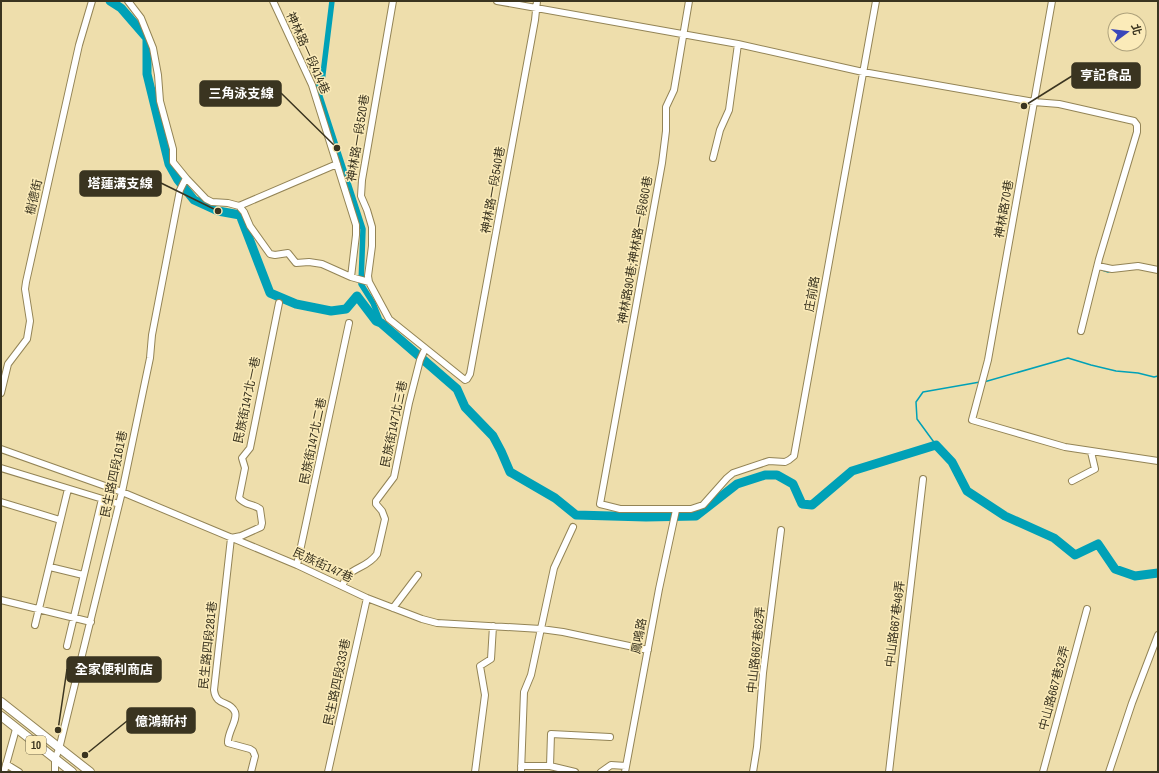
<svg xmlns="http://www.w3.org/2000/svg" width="1159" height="773" font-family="'Archivo Narrow','Noto Sans TC',sans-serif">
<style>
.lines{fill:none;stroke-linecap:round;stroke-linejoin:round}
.stream{stroke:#00a1b7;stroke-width:1.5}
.canal{stroke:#00a1b7;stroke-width:5.5}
.river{stroke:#00a1b7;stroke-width:9}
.minor-casing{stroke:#938456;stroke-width:8}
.major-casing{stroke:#938456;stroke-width:10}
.minor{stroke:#fff;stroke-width:6}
.major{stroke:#fff;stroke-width:8}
.labels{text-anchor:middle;stroke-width:3;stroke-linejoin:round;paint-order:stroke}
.shield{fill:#fbebb9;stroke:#746b4e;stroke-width:1}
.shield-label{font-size:11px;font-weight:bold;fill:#3a3420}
.street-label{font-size:12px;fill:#3a3420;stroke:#fbebb9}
.leader{fill:none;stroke:#3a3420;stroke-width:1.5}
.callout-dot{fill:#3a3420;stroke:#fbebb9;stroke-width:1.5}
.callout{fill:#3a3420;stroke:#3a3420;stroke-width:1.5}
.callout-label{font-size:13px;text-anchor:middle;font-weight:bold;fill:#fff}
</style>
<rect width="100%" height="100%" fill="#eedeac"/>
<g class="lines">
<path class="stream" d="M1102 270 1108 272 1111 271
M984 382 1068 358 1091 365 1116 371 1138 373 1154 377 1158 376
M936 445 917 419 916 402 923 392 980 382"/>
<path class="canal" d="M332 1 322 82 317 87 363 229 361 284 373 303 381 323"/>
<path class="river" d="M110 1 121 8 147 38V74L169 164 178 180 194 200 218 211 240 215 270 293 296 304 331 311 346 309 357 296 376 321 381 323 457 389 465 407 493 436 501 451 510 472 555 498 576 515 646 517 696 516 737 484 765 475H777L793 484 802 504 812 505 852 471 936 445 952 462 967 491 1005 516 1054 538 1075 555 1098 544 1115 569 1135 576 1158 573"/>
<g class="minor-casing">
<path id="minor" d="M128 1 141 18 153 48 158 75 160 101 173 149V162L186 178 206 199 212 202 228 203 239 206 244 212 250 226 270 254 275 255 288 253 296 263 309 262 322 264 351 277 369 282
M273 1 312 85 356 225V235L351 277
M393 1 362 180 361 196 367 210 372 227V246L368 276 369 282 389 319 465 380 467 379 470 374 535 20 537 1
M497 1 738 44 863 72 1034 102 1059 104 1134 121 1137 125V132L1099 259 1081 331
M689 1 674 90 666 107V131L662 163 600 504 620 509H691L703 505 727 478 733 473 769 461 785 462 789 460 794 456 876 1
M1052 1 988 360 972 420 1065 447 1158 461
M713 158 720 130 729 110 738 44
M239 206 337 164
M1098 266 1112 269 1138 266 1158 270
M1 393 8 364 27 339 30 321 25 289 26 282 79 45 92 1
M1 449 122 492 297 565 367 598 422 619 437 623 541 629 563 632 648 650
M1 468 119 504
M1072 481 1095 469 1091 452
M1 502 60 520
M297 565 349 323
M50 567 83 575
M342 586C344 583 346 577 348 575 356 567 369 566 377 554L385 519 382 511 376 504V501L394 477 409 403 420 360 425 349
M1 600 91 622
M393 608 418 575
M35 625 68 489
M67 646 102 499
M6 764 19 772
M521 766H550L575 772
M550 766 551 734 610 737
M4 772 16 729
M55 772V759L59 749 122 492 150 358 152 335 180 190 186 178
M251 772 255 756 253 751 250 749 228 743C227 733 238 720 235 712 230 700 216 707 214 690L231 538 241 536 261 527 262 523 260 509C252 503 246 506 239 498L245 468 242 458 250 448 279 303
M328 772 367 598
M475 772 485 695 480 666 491 659 493 626
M521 772 524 692 531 675 554 568 573 527
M601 772 611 765 626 766
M625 772 659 589 676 510
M753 772 757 747 763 673 781 530
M889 772 923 479
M1043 772 1087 609
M1109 772 1132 703 1158 635"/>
</g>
<g class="major-casing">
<path id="major" d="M1 702 90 772
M1 716 72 772"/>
</g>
<use href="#minor" class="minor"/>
<use href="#major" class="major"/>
</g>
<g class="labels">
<rect class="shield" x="26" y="736" width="20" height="18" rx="3"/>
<g class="shield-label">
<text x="36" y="749">10</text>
</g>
<g class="street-label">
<text transform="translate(308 53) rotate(66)" y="4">神林路一段414巷</text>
<text transform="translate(358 138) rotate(-81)" y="4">神林路一段520巷</text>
<text transform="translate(493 190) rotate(-80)" y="4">神林路一段540巷</text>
<text transform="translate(34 197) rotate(-77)" y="4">樹德街</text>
<text transform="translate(1004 209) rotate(-80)" y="4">神林路70巷</text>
<text transform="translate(635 250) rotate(-80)" y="4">神林路90巷;神林路一段660巷</text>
<text transform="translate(812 294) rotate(-80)" y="4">庄前路</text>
<text transform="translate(247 400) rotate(-78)" y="4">民族街147北一巷</text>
<text transform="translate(394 424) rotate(-78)" y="4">民族街147北三巷</text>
<text transform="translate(313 441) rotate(-78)" y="4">民族街147北二巷</text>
<text transform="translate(114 474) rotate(-78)" y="4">民生路四段161巷</text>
<text transform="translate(323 565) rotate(25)" y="4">民族街147巷</text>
<text transform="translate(895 624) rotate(-83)" y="4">中山路667巷46弄</text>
<text transform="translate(639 636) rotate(-79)" y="4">鳳鳴路</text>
<text transform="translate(208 645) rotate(-84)" y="4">民生路四段281巷</text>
<text transform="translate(756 650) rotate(-84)" y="4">中山路667巷62弄</text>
<text transform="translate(337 682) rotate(-78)" y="4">民生路四段333巷</text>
<text transform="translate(1054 688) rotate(-75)" y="4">中山路667巷32弄</text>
</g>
</g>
<path class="leader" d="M1024 106L1072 76M337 148L281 93M218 211L161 183M58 730L67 669M85 755L127 721"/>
<g class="callout-dot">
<circle cx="1024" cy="106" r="4"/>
<circle cx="337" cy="148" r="4"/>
<circle cx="218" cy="211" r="4"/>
<circle cx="58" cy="730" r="4"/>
<circle cx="85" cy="755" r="4"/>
</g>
<g class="callout">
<rect x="1072" y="63" width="68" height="25" rx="4"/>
<rect x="200" y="81" width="81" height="25" rx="4"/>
<rect x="80" y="171" width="81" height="25" rx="4"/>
<rect x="67" y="657" width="94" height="25" rx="4"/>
<rect x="127" y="708" width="68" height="25" rx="4"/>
</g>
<g class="callout-label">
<text x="1106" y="80">亨記食品</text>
<text x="241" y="98">三角泳支線</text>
<text x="120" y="188">塔蓮溝支線</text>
<text x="114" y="674">全家便利商店</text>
<text x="161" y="726">億鴻新村</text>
</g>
<rect width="1159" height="773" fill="none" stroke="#3a3420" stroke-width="4"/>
<g transform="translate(1127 32) rotate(75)"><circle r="19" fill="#fbebb9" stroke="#aea27c"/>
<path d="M0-3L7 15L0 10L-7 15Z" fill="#3a47ba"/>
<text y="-6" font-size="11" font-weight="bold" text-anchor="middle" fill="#3a3420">北</text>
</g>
</svg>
